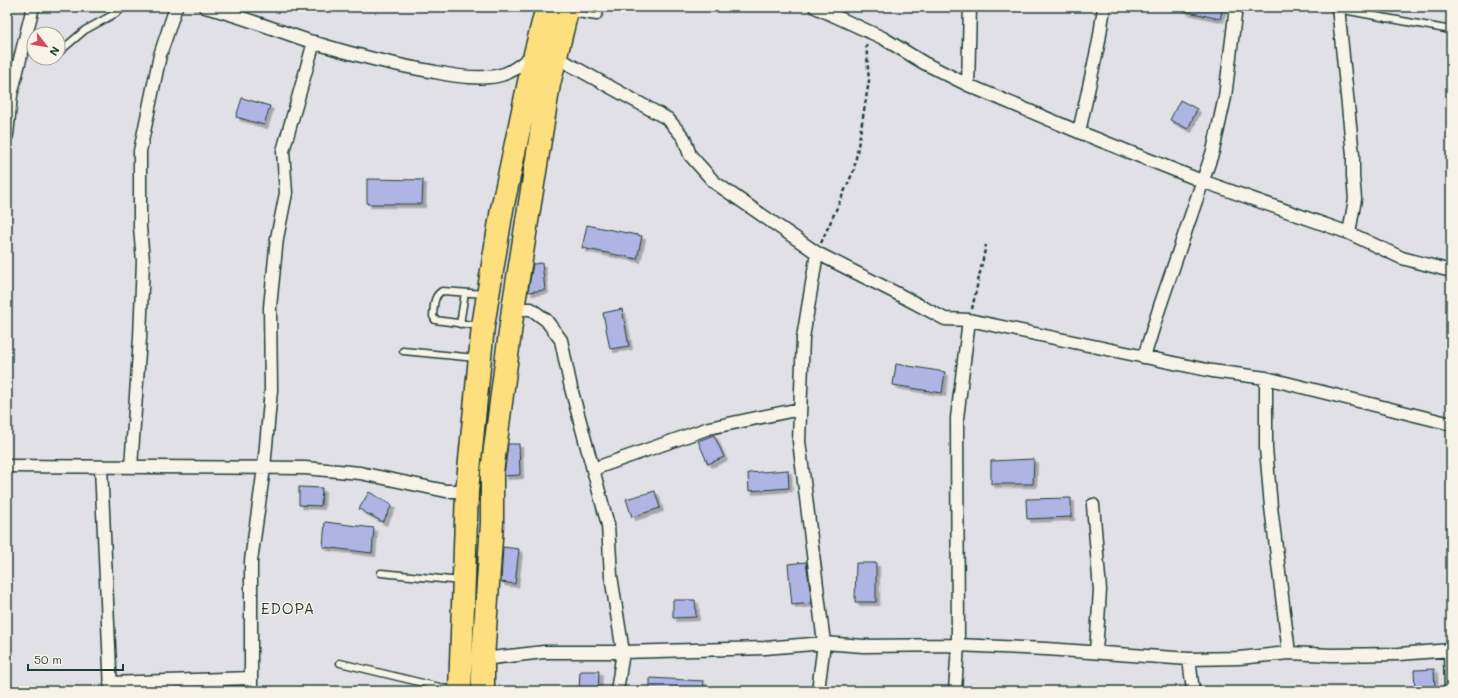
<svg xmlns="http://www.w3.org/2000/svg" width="1458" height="698" font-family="Mali,sans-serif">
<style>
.building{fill:#b0b4e5;stroke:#1f3d34;filter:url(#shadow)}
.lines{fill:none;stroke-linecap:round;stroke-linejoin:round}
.lane-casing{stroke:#1f3d34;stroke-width:9}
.street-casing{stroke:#1f3d34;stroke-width:15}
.highway-casing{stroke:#1f3d34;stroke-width:25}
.path{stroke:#1f3d34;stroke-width:2.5;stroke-dasharray:4 3;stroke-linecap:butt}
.lane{stroke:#f7f3e8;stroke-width:6}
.street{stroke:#f7f3e8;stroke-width:12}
.highway{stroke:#fedf80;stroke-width:22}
.labels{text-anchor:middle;stroke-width:3;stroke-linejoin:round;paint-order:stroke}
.quarter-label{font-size:15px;letter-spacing:1px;fill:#1f3d34;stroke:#f7f3e8}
</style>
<defs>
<filter id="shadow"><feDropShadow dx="3.5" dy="3.5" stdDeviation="0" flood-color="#0004"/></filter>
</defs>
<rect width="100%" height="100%" fill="#e2e0e7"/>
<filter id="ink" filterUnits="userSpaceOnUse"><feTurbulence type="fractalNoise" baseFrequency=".025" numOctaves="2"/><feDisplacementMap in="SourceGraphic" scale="8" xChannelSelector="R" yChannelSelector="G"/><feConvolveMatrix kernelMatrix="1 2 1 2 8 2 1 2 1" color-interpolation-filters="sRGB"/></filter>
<g filter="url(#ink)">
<path class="building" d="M1184 7H1223L1220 19 1184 11Z
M242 98 270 106 264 125 236 117Z
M1180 100 1197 109 1188 129 1170 120Z
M367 179 423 180 422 204H367Z
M587 225 642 236 637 259 582 248Z
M542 263 545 290 528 292 533 264Z
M622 309 629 346 610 349 603 313Z
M896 364 945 372 942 393 893 385Z
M714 435 724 457 708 464 698 441Z
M508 444H519L520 475 504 476Z
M1034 459 1033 484H991V461Z
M788 470 789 488 749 491 748 473Z
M299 487 322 488 321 506 299 505Z
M655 491 660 508 632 517 626 499Z
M369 492 392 505 383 522 359 509Z
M1071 498V517L1027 519 1026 499Z
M325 522 374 528 372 553 323 547Z
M503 547 519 549 515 584 501 582Z
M806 562 812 603 792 605 788 564Z
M856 563H876V602H855Z
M673 600H695L696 617 673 618Z
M1434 669 1435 691H1415L1414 670Z
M580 671H599L598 691H579Z
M650 678 704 681 703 691H650Z"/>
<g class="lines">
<g class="lane-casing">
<path id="lane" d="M1338 9 1451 30
M570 13 597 17 599 14 601 7
M58 53 85 30 118 12 123 7
M51 59 52 58
M460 324 465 293
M480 326 435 320 433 316C434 307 433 296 442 291L485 294
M403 351 476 358
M381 573 461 581
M340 663 456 691"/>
</g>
<g class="street-casing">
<path id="street" d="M205 7C241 16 276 30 312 42 351 54 394 65 435 72 455 76 484 81 504 74 515 71 525 61 534 54
M815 7 883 38 924 63 968 85 1079 132 1202 181 1349 233 1402 258 1451 271
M1338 7 1353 155V176L1355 199 1349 233
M556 57 668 119 684 138 690 155 714 182 817 253 898 294 945 319 969 320 1212 371 1266 378 1451 424
M968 85 970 7
M1079 132 1099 41 1104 7
M7 135 11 95 33 7
M817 253 803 338 799 441 824 643 818 691
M513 309H531L546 320 561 340 571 388 608 525 611 576 623 652 617 691
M1144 357 1160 306 1213 151 1225 97 1236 7
M1266 378V448L1271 507 1289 653
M7 466 305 468 360 473 446 491H467
M101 467 111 691
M131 467 140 338 143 261 140 227V151L160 55 176 7
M593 469 709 428 800 409
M1093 505 1100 590 1096 652
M1450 650 1451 691
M483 659 544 652H623L765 648 824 643 863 646 958 645 1046 649 1189 659 1239 658 1289 653 1331 655 1399 654 1451 650
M1189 659 1193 691
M110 683 251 678
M251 691V561L264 468 271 390 270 307 277 238 286 193 283 151 314 42
M955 691 958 645 957 418 969 320"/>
</g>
<g class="highway-casing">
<path id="highway" d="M460 691 467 491 483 326 502 209 535 54 547 7
M483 691V659L492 523V472L513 309 549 84 568 7"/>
</g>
<path class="path" d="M821 243 854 170 869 81 866 43
M972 309 986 245"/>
<use href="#lane" class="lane"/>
<use href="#street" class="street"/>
<use href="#highway" class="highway"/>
</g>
</g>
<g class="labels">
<g class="quarter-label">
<text x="288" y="614">EDOPA</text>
</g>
</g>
<rect width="1458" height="698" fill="none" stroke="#f7f3e8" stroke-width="24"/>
<rect x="12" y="12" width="1434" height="674" fill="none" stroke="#1f3d34" stroke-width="1.5" filter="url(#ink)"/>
<g transform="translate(46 46) rotate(121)"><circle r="19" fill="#f7f3e8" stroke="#a1aaa0"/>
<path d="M0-3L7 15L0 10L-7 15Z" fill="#d1495b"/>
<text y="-6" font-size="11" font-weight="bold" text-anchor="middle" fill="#1f3d34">N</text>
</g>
<path d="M28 664v6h95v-6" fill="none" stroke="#1f3d34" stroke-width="2"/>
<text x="34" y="664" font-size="12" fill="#1f3d34" stroke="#f7f3e8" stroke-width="3" paint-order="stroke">50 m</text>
</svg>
